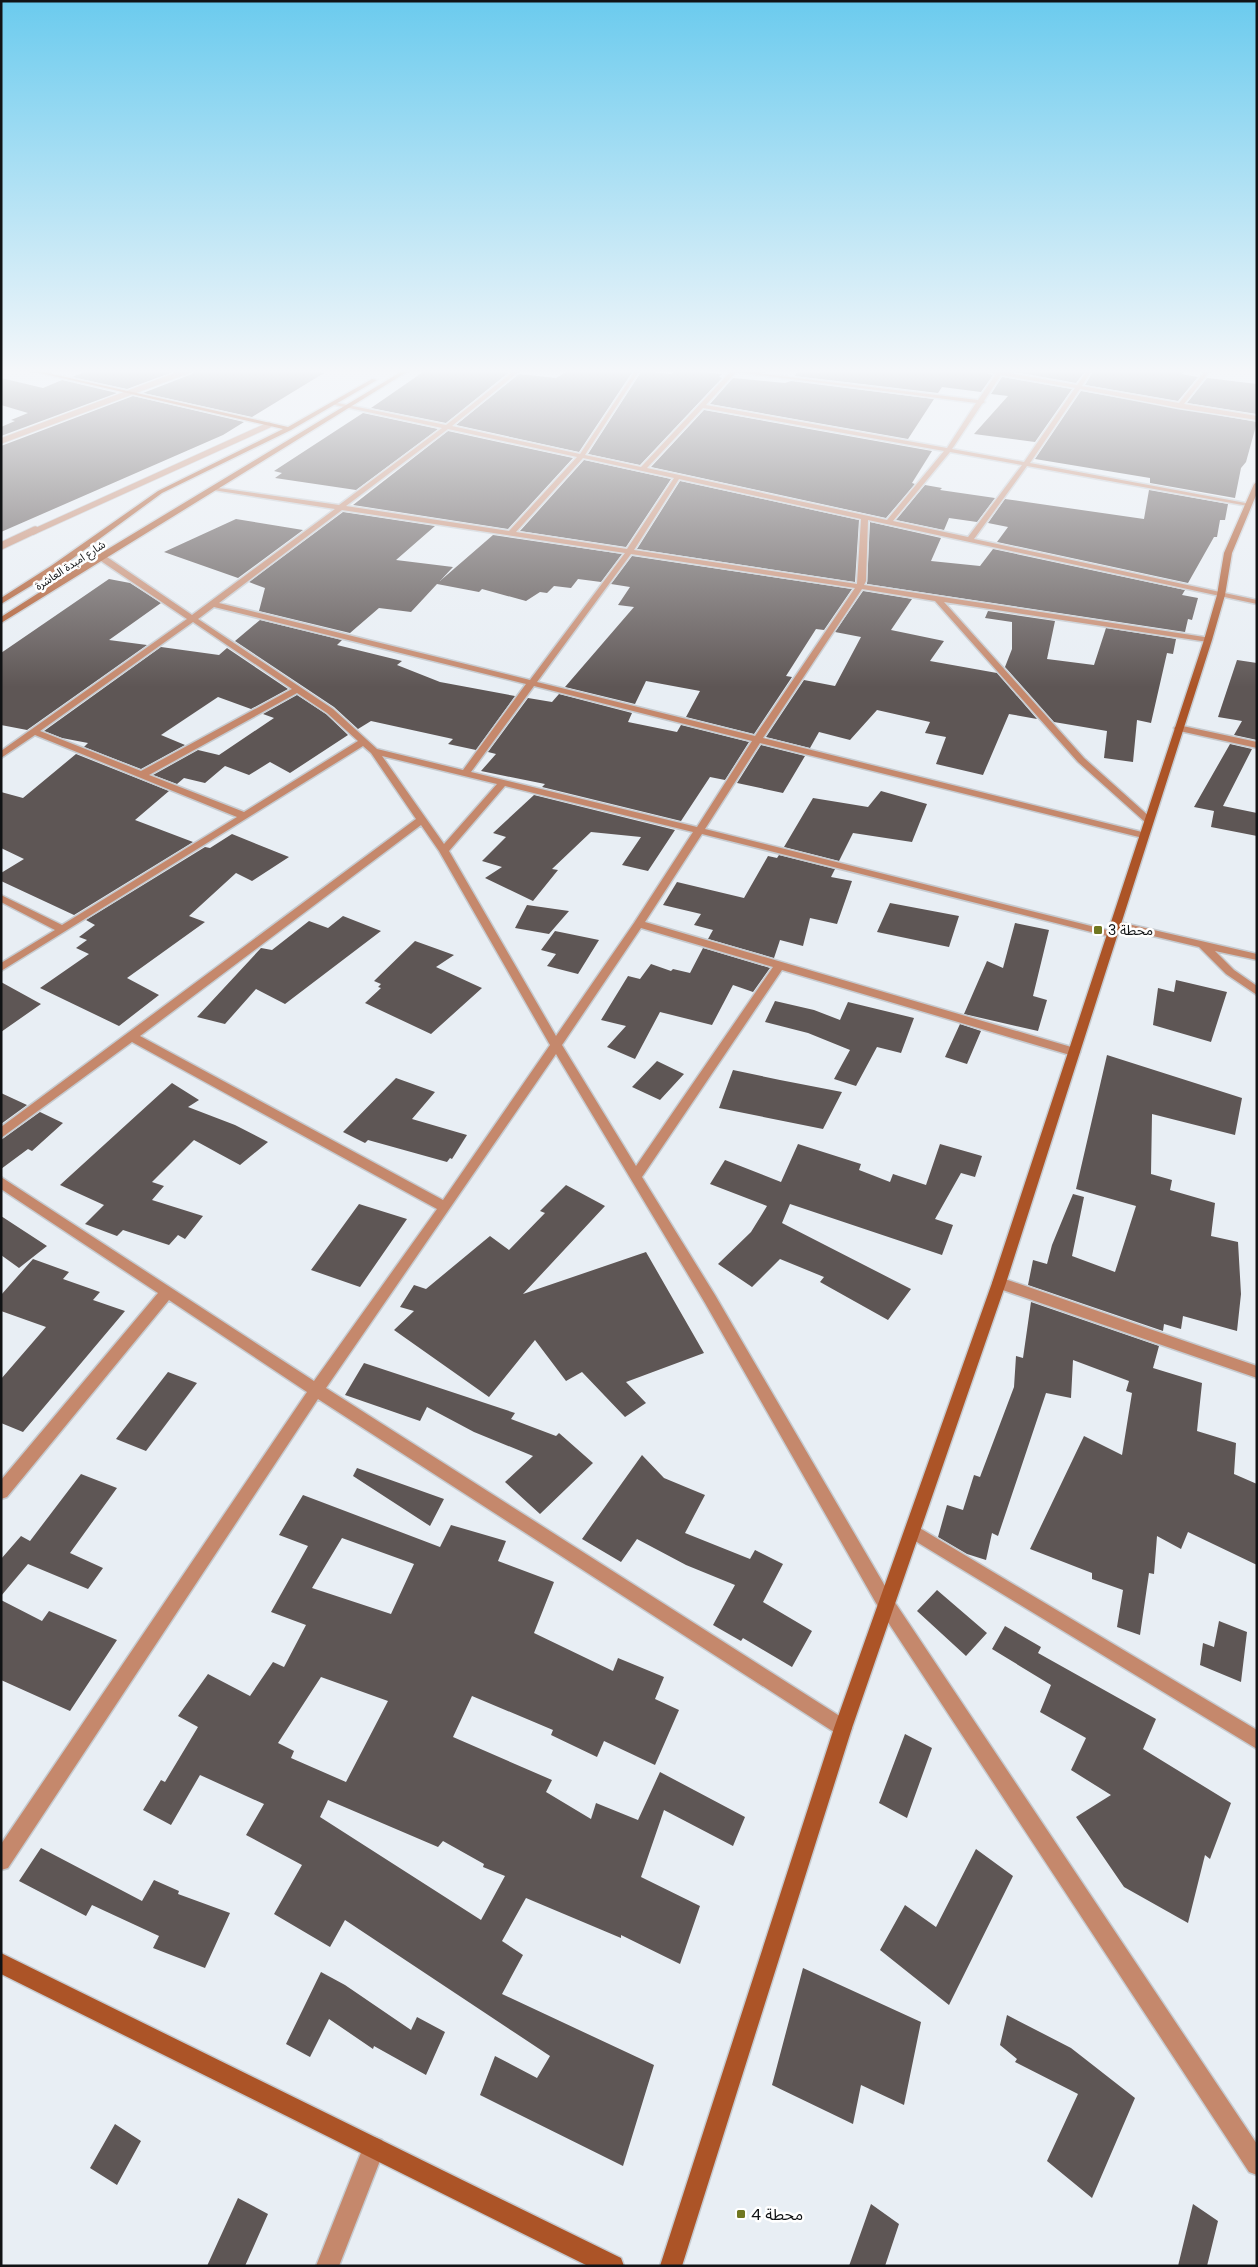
<svg xmlns="http://www.w3.org/2000/svg" width="1258" height="2267" font-family="Poppins,'Noto Sans Arabic',sans-serif">
<style>
.building{fill:#5e5655;fill-rule:evenodd}
.lines{fill:none;stroke-linecap:round;stroke-linejoin:round}
.lane-far1-casing{stroke:#c6cbd0;stroke-width:7}
.lane-casing{stroke:#c6cbd0;stroke-width:9}
.street-casing{stroke:#c6cbd0;stroke-width:3}
.secondary-casing{stroke:#c6cbd0;stroke-width:3}
.lane-far1{stroke:#c5886c;stroke-width:5.5}
.lane{stroke:#c5886c;stroke-width:7}
.street{fill:#c5886c;fill-rule:evenodd}
.secondary{fill:#ac5427;fill-rule:evenodd}
.poi-dot{fill:#707720;stroke:#fff;stroke-width:2}
.labels{text-anchor:middle;stroke-width:5;stroke-linejoin:round;paint-order:stroke}
.far-street-label{font-size:11px;fill:#111315;stroke:#fff}
.poi-label{font-size:14px;fill:#111315;stroke:#fff;text-anchor:start}
.near-poi-label{font-size:16px;fill:#111315;stroke:#fff;text-anchor:start}
</style>
<rect width="100%" height="100%" fill="#e8eef4"/>
<path class="building" d="M90 370H178L127 389 72 377Z
M195 370H292L324 373 252 417 143 393 192 374Z
M426 370H477L508 373 446 423 371 408Z
M570 370 633 371 579 452 456 425 519 374 556 378Z
M676 370 722 374 719 377 722 378 640 465 588 454 641 372 672 374Z
M823 370H978L993 375 981 392 942 387 938 393 795 376 798 371 819 373Z
M1005 370H1086L1076 383Z
M1094 370H1186L1181 374 1198 377 1178 401 1085 385Z
M1002 377 1072 389 1035 442 974 434 1008 396 991 394Z
M1 378 43 388 62 380 117 393 1 436V427L15 421 11 420 28 413 1 405Z
M733 378 785 383 791 381 934 399 908 439 710 404Z
M1207 378 1257 384V414L1187 403Z
M1081 391 1257 422 1246 462 1241 468 1235 498 1150 483V478L1035 459Z
M133 396 244 422 223 435 1 532V446Z
M704 410 904 446 932 451 912 483 915 484 886 518 651 467Z
M363 413 438 429 356 490 275 478 282 473 274 471Z
M448 431 573 458 508 529 353 505Z
M584 460 671 479 626 547 520 531Z
M680 481 859 520 855 582 637 549Z
M925 485 942 488 940 490 995 498 977 522 949 518 944 530 896 520Z
M1149 490 1228 504 1225 520H1220L1217 537H1214L1188 583 997 542 1008 527 988 523 1005 499 1144 519Z
M343 512 435 526 396 560 453 567 440 581 493 535 622 554 601 582 578 579 571 588 554 586 547 593 540 592 526 601 482 589 479 592 437 584 411 612 379 608 350 633 259 611 265 588 249 582Z
M236 519 303 530 238 578 164 552Z
M870 522 941 538 931 561 980 566 993 549 1185 590 1182 595 1198 598 1192 620 1188 619 1185 632 867 584Z
M632 556 852 589 824 630 816 629 786 676 792 677 754 734 686 717 700 691 646 681 635 704 565 687 634 607 618 605 630 587 611 584Z
M109 579 130 583 161 603 109 640 147 645 27 730 1 725V653Z
M863 591 912 599 891 630 944 641 930 661 997 673 1037 719 1009 714 983 775 936 764 946 737 925 733 930 722 877 710 850 740 819 732 810 748 766 737 804 680 835 686 861 637 835 632Z
M988 611 1055 621 1047 659 1094 665 1106 628 1176 639 1173 654 1167 653 1151 723 1137 720 1133 762 1104 758 1107 731 1054 722 1005 667 1012 649V622L985 618Z
M260 620 342 640 337 645 402 661 397 665 440 682 515 696 476 750 448 744 453 739 371 721 358 729 334 707 235 641Z
M161 647 219 655 227 648 288 689 251 709 218 697 161 735 185 745 141 769 84 747 88 743 62 738 44 731Z
M1237 660 1257 663V740L1234 735 1242 721 1218 717Z
M559 694 632 713 628 722 677 732 681 725 749 742 725 780 710 777 681 821 542 787 545 784 481 771 496 754 488 752 528 698 552 702Z
M297 695 326 714 348 735 290 773 270 762 249 775 225 766 205 783 184 778 177 784 153 775 198 750 219 755 274 718 263 714Z
M1230 744 1252 749 1223 806 1257 813V836L1211 827 1214 811 1194 807Z
M761 745 805 756 783 793 737 783Z
M76 754 169 791 135 820 193 842 74 915 1 881V873L24 859 1 848V792L23 798Z
M881 791 927 804 912 842 853 833 839 861 784 847 813 798 868 807Z
M534 795 675 830 648 871 622 865 641 837 591 832 552 869 558 870 533 901 485 878 502 867 482 861 506 837 493 833Z
M232 834 289 857 252 881 236 873 189 916 205 922 127 978 159 995 119 1026 40 988 89 954 76 948 87 940 79 937 95 925 86 920 205 847 210 848Z
M779 855 835 869 831 877 852 881 837 924 810 918 803 946 780 940 774 958 708 939 713 930 694 925 701 914 663 905 677 882 744 898 768 856 777 858Z
M890 903 959 916 949 947 877 932Z
M527 905 569 911 549 934 515 928Z
M343 916 381 931 285 1004 256 989 225 1024 197 1017 261 948 272 950 309 921 328 928Z
M1015 923 1049 930 1033 996 1047 1000 1038 1031 964 1014 987 961 1003 968Z
M555 931 599 940 578 974 547 966 556 954 541 950Z
M415 941 454 955 436 967 482 988 431 1034 365 1003 381 988 378 987 381 984 374 981Z
M703 948 770 968 753 992 733 985 712 1025 660 1012 635 1059 607 1047 626 1026 601 1020 628 976 640 979 651 964 671 971 673 969 690 973Z
M1176 980 1227 992 1211 1042 1153 1025 1158 988 1174 992Z
M1 982 41 1004 1 1032Z
M775 1001 814 1010 840 1020 848 1002 914 1018 901 1053 877 1047 856 1086 834 1079 850 1050 808 1033 765 1022Z
M960 1024 981 1031 967 1064 945 1057Z
M1107 1055 1242 1098 1235 1135 1152 1114 1151 1174 1172 1180 1170 1190 1215 1203 1211 1236 1238 1242 1241 1294 1237 1331 1183 1316 1181 1329 1164 1324 1163 1331 1028 1285 1033 1260 1047 1264 1052 1245 1073 1194 1084 1197 1072 1256 1115 1272 1136 1206 1076 1189Z
M657 1061 684 1074 660 1100 632 1087Z
M733 1070 780 1080 842 1092 823 1129 719 1108Z
M396 1078 435 1092 412 1119 467 1135 452 1159 450 1158 447 1162 368 1140 365 1143 343 1132Z
M172 1083 199 1100 188 1107 235 1125 268 1142 240 1165 194 1140 152 1182 164 1186 152 1200 203 1216 185 1239 178 1235 169 1245 123 1230 117 1236 85 1224 104 1205 60 1185Z
M1 1093 27 1105 1 1124Z
M40 1112 63 1123 32 1151 28 1149 1 1169V1140Z
M798 1144 861 1164 859 1170 890 1182 893 1174 926 1185 940 1144 982 1156 975 1177 961 1173 935 1219 953 1225 942 1255 790 1204 782 1223 911 1289 888 1320 820 1282 824 1277 780 1259 752 1287 718 1264 751 1232 767 1206 710 1184 725 1160 781 1182Z
M566 1185 605 1206 523 1294 646 1252 704 1353 626 1382 646 1403 625 1417 582 1372 566 1381 535 1340 489 1397 394 1330 414 1311 400 1307 414 1285 426 1289 490 1236 509 1250 545 1213 540 1211Z
M359 1204 407 1219 360 1287 311 1270Z
M1 1216 47 1246 19 1268 1 1255Z
M33 1259 69 1272 63 1279 100 1292 93 1300 125 1311 23 1432 1 1423V1379L46 1327 1 1311V1295Z
M1031 1302 1159 1346 1153 1368 1202 1383 1197 1431 1236 1443 1234 1474 1257 1484V1565L1188 1532 1181 1549 1157 1536 1154 1574 1149 1573 1140 1635 1117 1627 1123 1590 1092 1579V1573L1030 1549 1084 1436 1122 1455 1132 1393 1126 1391 1129 1381 1073 1360 1071 1398 1046 1393 998 1536 992 1533 986 1560 967 1554 938 1537 947 1505 963 1510 974 1475 980 1477 1014 1387 1016 1356 1023 1358Z
M364 1363 515 1413 511 1419 556 1436 559 1433 593 1463 540 1514 505 1482 533 1456 474 1432 427 1407 420 1421 345 1395Z
M168 1372 197 1383 146 1451 116 1439Z
M642 1455 664 1478 705 1495 685 1533 750 1559 755 1550 783 1564 763 1602 812 1631 792 1667 743 1638 741 1641 713 1625 735 1585 686 1565 637 1539 621 1562 582 1539Z
M357 1468 444 1499 430 1526 353 1476Z
M81 1474 117 1488 70 1553 103 1568 88 1589 28 1564 1 1596V1559L21 1536 30 1541Z
M303 1495 440 1547 451 1525 506 1541 498 1561 554 1582 534 1633 613 1671 618 1658 664 1677 655 1699 679 1710 655 1765 604 1741 597 1757 551 1735 553 1730 472 1696 453 1737 552 1780 546 1792 591 1819 596 1803 638 1820 660 1772 745 1817 733 1846 664 1810 641 1877 700 1906 680 1964 621 1935V1938L526 1898 502 1941 523 1955 502 1994 654 2065 623 2166 480 2095 495 2056 537 2078 550 2056 345 1920 330 1947 274 1914 302 1865 246 1835 264 1804 200 1775 171 1825 143 1810 161 1780 165 1782 198 1727 178 1716 208 1674 250 1696 273 1662 284 1667 306 1625 271 1612 308 1546 279 1535ZM342 1538 414 1564 391 1614 312 1588ZM321 1677 388 1701 346 1782 291 1758 294 1751 278 1743ZM328 1800 438 1847 443 1841 484 1864 483 1867 505 1876 481 1920 320 1817Z
M937 1590 987 1633 966 1656 917 1611Z
M1 1600 42 1621 49 1611 117 1640 70 1711 1 1680Z
M1219 1621 1247 1632 1241 1682 1200 1665 1203 1643 1214 1647Z
M1005 1626 1041 1647 1038 1653 1156 1719 1143 1749 1231 1803 1210 1859 1205 1855 1188 1923 1124 1887 1076 1817 1111 1795 1071 1770 1086 1738 1040 1712 1051 1685 992 1649Z
M905 1734 932 1748 907 1818 879 1803Z
M41 1848 142 1901 154 1880 179 1891 178 1894 230 1913 205 1968 153 1948 159 1936 92 1905 86 1916 19 1881Z
M976 1849 1013 1876 949 2005 880 1950 905 1905 936 1927Z
M803 1968 921 2022 904 2105 861 2085 853 2124 772 2085Z
M321 1972 345 1985 411 2030 417 2017 445 2032 426 2075 374 2046 373 2049 329 2019 310 2057 286 2044Z
M1007 2015 1071 2048 1135 2098 1092 2198 1047 2161 1078 2094 1015 2062 1017 2059 1000 2045Z
M115 2124 141 2141 117 2185 90 2168Z
M238 2198 268 2214 245 2266H207Z
M871 2204 899 2224 885 2266H849Z
M1193 2204 1218 2221 1207 2266H1178Z"/>
<g class="lines">
<g class="lane-far1-casing">
<path id="lane-far1" d="M1 441 190 370
M33 532 269 425"/>
</g>
<g class="lane-casing">
<path id="lane" d="M1 546 35 530"/>
</g>
<g class="street-casing">
<path id="street" d="M515 370H521L452 426 580 454 636 370H640L585 455 641 467 732 370 978 400 996 374 980 370H1003V372L1077 385 1088 370H1092L1082 386 1179 403 1206 370H1211L1184 404 1257 416V420L1179 408 1080 389 1030 463 1251 504 1248 506 1027 466 974 539 1257 600V604L868 520 866 581 864 585 1211 638V642H1208L944 602 1084 758 1151 818V822H1145L1078 762 935 601 862 589 763 738 1146 833V837L1143 838 760 743 705 829 1115 932 1116 934 1115 936 1111 937 702 834 645 922 1078 1049 1080 1052 1078 1055H1070L782 970 642 1177 715 1295 892 1598 1257 2144V2175L1249 2172 880 1610 705 1303 556 1054 326 1388 849 1722 852 1728 849 1734 843 1737 837 1734 318 1399 8 1868 1 1870V1844L307 1392 169 1300 7 1497 1 1499V1480L158 1293 1 1189V1177L314 1381 437 1209 132 1042 1 1138V1127L416 819 371 753 363 746 1 971V963L55 930 1 902V895L62 925 237 817 35 735 1 758V751L187 619 98 559V555H104L192 615 335 509 213 490 211 489V487L339 505 442 428 335 405 333 402 446 425ZM736 372 976 403 947 448 706 405ZM1001 375 1075 388 1024 462 952 449 982 404 985 402 984 401ZM703 408 944 451 887 520 647 468ZM448 429 577 457 509 531 346 506ZM950 452 1022 465 968 537 893 521ZM583 458 674 478 627 549 516 532ZM679 479 861 519 857 584 634 550ZM342 510 625 553 530 680 219 603ZM631 554 855 588 755 736 537 682ZM214 607 526 684 463 770 377 749 333 709 198 619ZM193 622 292 689 141 771 40 731ZM534 686 752 741 697 827 471 772ZM297 693 327 713 358 741 244 812 149 775ZM382 756 497 784 444 844ZM505 786 693 832 634 923 556 1036 449 851ZM421 825 439 851 550 1045 443 1200 140 1036ZM641 928 773 967 636 1166 562 1045Z
M1178 725 1257 742V748L1175 730 1174 728Z
M1115 921 1257 954V960L1215 951 1234 970 1257 986V995L1226 974 1199 947 1111 926V922Z
M999 1277 1257 1366V1378L994 1287 992 1283 994 1279Z
M913 1524 1257 1730V1749L907 1536 905 1531 907 1526Z
M374 2137 382 2140 385 2148 339 2266H316L366 2140Z"/>
</g>
<g class="secondary-casing">
<path id="secondary" d="M27 370H34L288 427 372 379 377 380 291 430 162 493 57 570 1 604V598L51 566 158 491 283 429Z
M404 370H410L1 623V617L98 555Z
M1257 482V493L1232 553 1225 595 1212 640 1006 1283 852 1728 682 2266H660L834 1728 992 1283 1204 640 1217 595 1224 553 1254 484Z
M1 1953 621 2258 624 2266H588L1 1974Z"/>
</g>
<use href="#lane-far1" class="lane-far1"/>
<use href="#lane" class="lane"/>
<use href="#street" class="street"/>
<use href="#secondary" class="secondary"/>
</g>
<linearGradient id="sky" x2="0" y2="1"><stop stop-color="#6bcbee"/><stop offset="0.54" stop-color="#f5f7fa"/><stop offset="1" stop-color="#f5f7fa" stop-opacity="0"/></linearGradient>
<rect width="1258" height="687" fill="url(#sky)"/>
<g class="poi-dot">
<rect x="1093" y="925" width="10" height="10" rx="2.5"/>
<rect x="736" y="2209" width="10" height="10" rx="2.5"/>
</g>
<g class="labels">
<g class="far-street-label">
<text transform="translate(70 565) rotate(-33)" y="4">شارع امبدة العاشرة</text>
</g>
<g class="poi-label">
<text x="1108" y="935">محطة 3</text>
</g>
<g class="near-poi-label">
<text x="751" y="2220">محطة 4</text>
</g>
</g>
<rect width="1258" height="2267" fill="none" stroke="#111315" stroke-width="5"/>
</svg>
